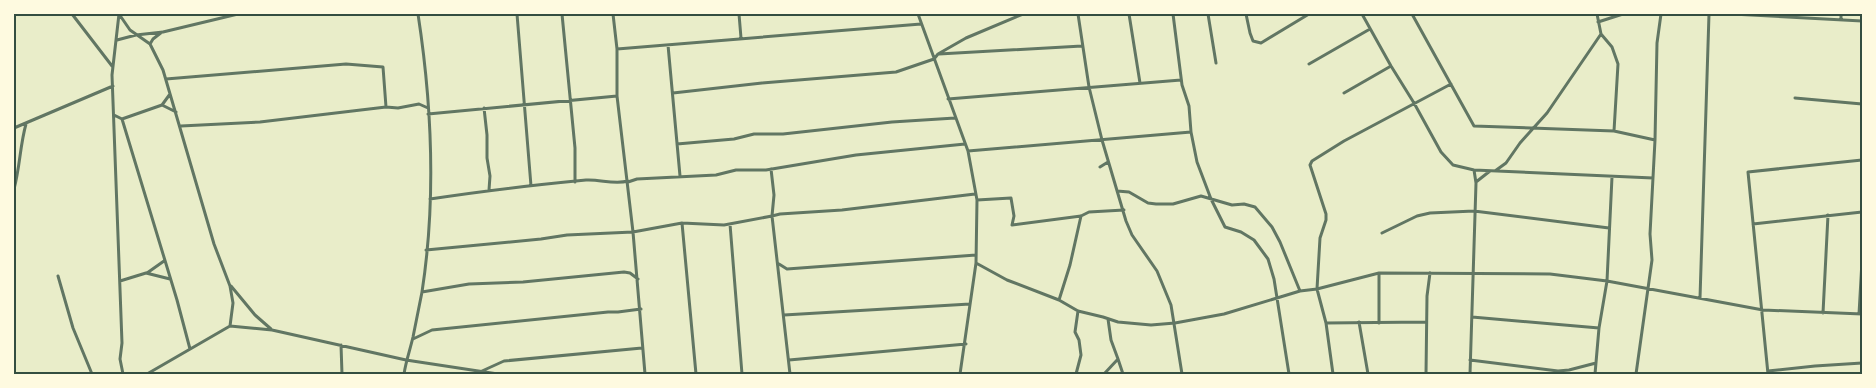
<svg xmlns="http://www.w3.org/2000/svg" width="1876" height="388" font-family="'Sofia Sans Condensed',sans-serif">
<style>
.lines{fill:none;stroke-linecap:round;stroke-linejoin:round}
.minor{stroke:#617663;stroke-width:3}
.neatline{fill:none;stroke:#344e41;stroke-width:2}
</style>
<rect width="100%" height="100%" fill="#e9edc9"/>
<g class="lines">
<path class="minor" d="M72 14 112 66
M119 14 112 75 122 343 120 359 123 374
M119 14 130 30 150 44 163 70 214 244 230 286 233 303 230 326
M517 14 531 186
M562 14 575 148V182
M613 14 617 49V96L633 232 645 374
M739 14 741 38
M918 14 968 151 977 200 976 263 960 374
M1078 14 1089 87 1102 140 1126 221 1132 235 1157 271 1171 305 1182 374
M1129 14 1140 83
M1173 14 1182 85 1189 106 1191 132 1197 162 1211 199 1225 227 1241 232 1254 240 1268 259 1274 279 1289 374
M1208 14 1216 63
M1246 14 1250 33 1253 41 1261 43 1309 14
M1362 14 1391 66 1414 103 1441 152 1453 165 1474 170 1653 178
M1412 14 1474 126 1614 131 1655 140
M1597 14 1601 34 1612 47 1618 64 1614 131
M1732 14 1862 21
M1841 20V14
M1598 22 1623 14
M117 40 136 35 163 32 238 14
M150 44 153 39 162 32
M668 45 680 176
M617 49 921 24
M939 54 1082 46
M1309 64 1370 29
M166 79 346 64 383 67 386 107
M673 93 762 83 896 72 934 59 938 54 966 38 1023 14
M1344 93 1391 66
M1795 98 1862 104
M948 99 1181 80
M162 105 176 112
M484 108 487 135V158L490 176 489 190
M428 114 617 96
M114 115 122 119 162 105 170 94
M122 119 177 300 190 349
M181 126 260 122 386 107 398 108 419 104 428 108
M14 128 113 86
M677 144 734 139 754 134H783L892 122 955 118
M968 151 1191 132
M1100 167 1108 162
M771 169 774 195 772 216 790 374
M1495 171 1506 163 1520 143 1547 113 1601 34
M628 182 637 179 716 175 736 170H766L856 155 965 144
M1476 182 1490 171
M14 189C20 167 20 145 26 124
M1117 191 1129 192 1148 203 1156 204H1173L1201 196 1232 205 1244 204 1255 207 1272 227 1280 242 1300 291
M430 199C482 191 534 185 586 180 600 179 614 185 628 181
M977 200 1011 198 1014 216 1012 225 1081 216 1089 212 1124 210
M682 223 696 374
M730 224 742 374
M1753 224 1862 212
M1382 233 1417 216 1430 213 1474 211 1609 228
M426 250 541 239 567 235 633 232 682 223 724 225 772 216 780 214 842 210 975 194
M976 263 1007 280 1059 300 1078 311 1103 317 1118 322 1151 325 1175 323 1224 314 1300 291 1317 289 1379 273 1550 274 1607 281 1763 310 1862 314
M779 264 787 269 976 255
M147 273 164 261
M58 276 73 328 92 374
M120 281 146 273 170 279
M231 286 255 315 271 329
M422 292 469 284 523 282 624 272 630 273 638 279
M1700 298 1709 14
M1059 300 1070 265 1081 216
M1823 313 1828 215
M1859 314 1862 261
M784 315 970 304
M1472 317 1599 328
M1359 322 1368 374
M1326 323 1426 322
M1379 323V273
M413 339 432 330 608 312H618L641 309
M341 345 342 374
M1118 359 1123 374
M789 360 966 344
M1470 360 1558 371 1569 370 1596 363
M482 371 504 361 642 348
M1768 371 1815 366 1862 363
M147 374 230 326 272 330 406 360 498 374
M404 374C406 361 410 350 413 337 416 322 419 307 422 292 436 201 432 105 418 14
M1076 374 1081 355 1079 340 1075 332 1078 311
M1104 374 1118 359 1111 340 1108 319
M1333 374 1326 323 1317 289 1320 238 1326 220V214L1310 165 1312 161 1344 141 1451 84
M1426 374 1427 296 1430 273
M1470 374 1476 183 1474 170
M1595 374 1599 328 1607 281 1612 177
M1636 374 1652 260 1650 234 1655 140 1657 43 1661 14
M1768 374 1748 172 1862 160"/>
</g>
<rect width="1876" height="388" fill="none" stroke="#fefae0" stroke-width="30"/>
<rect x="15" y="15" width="1846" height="358" class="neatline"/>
</svg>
